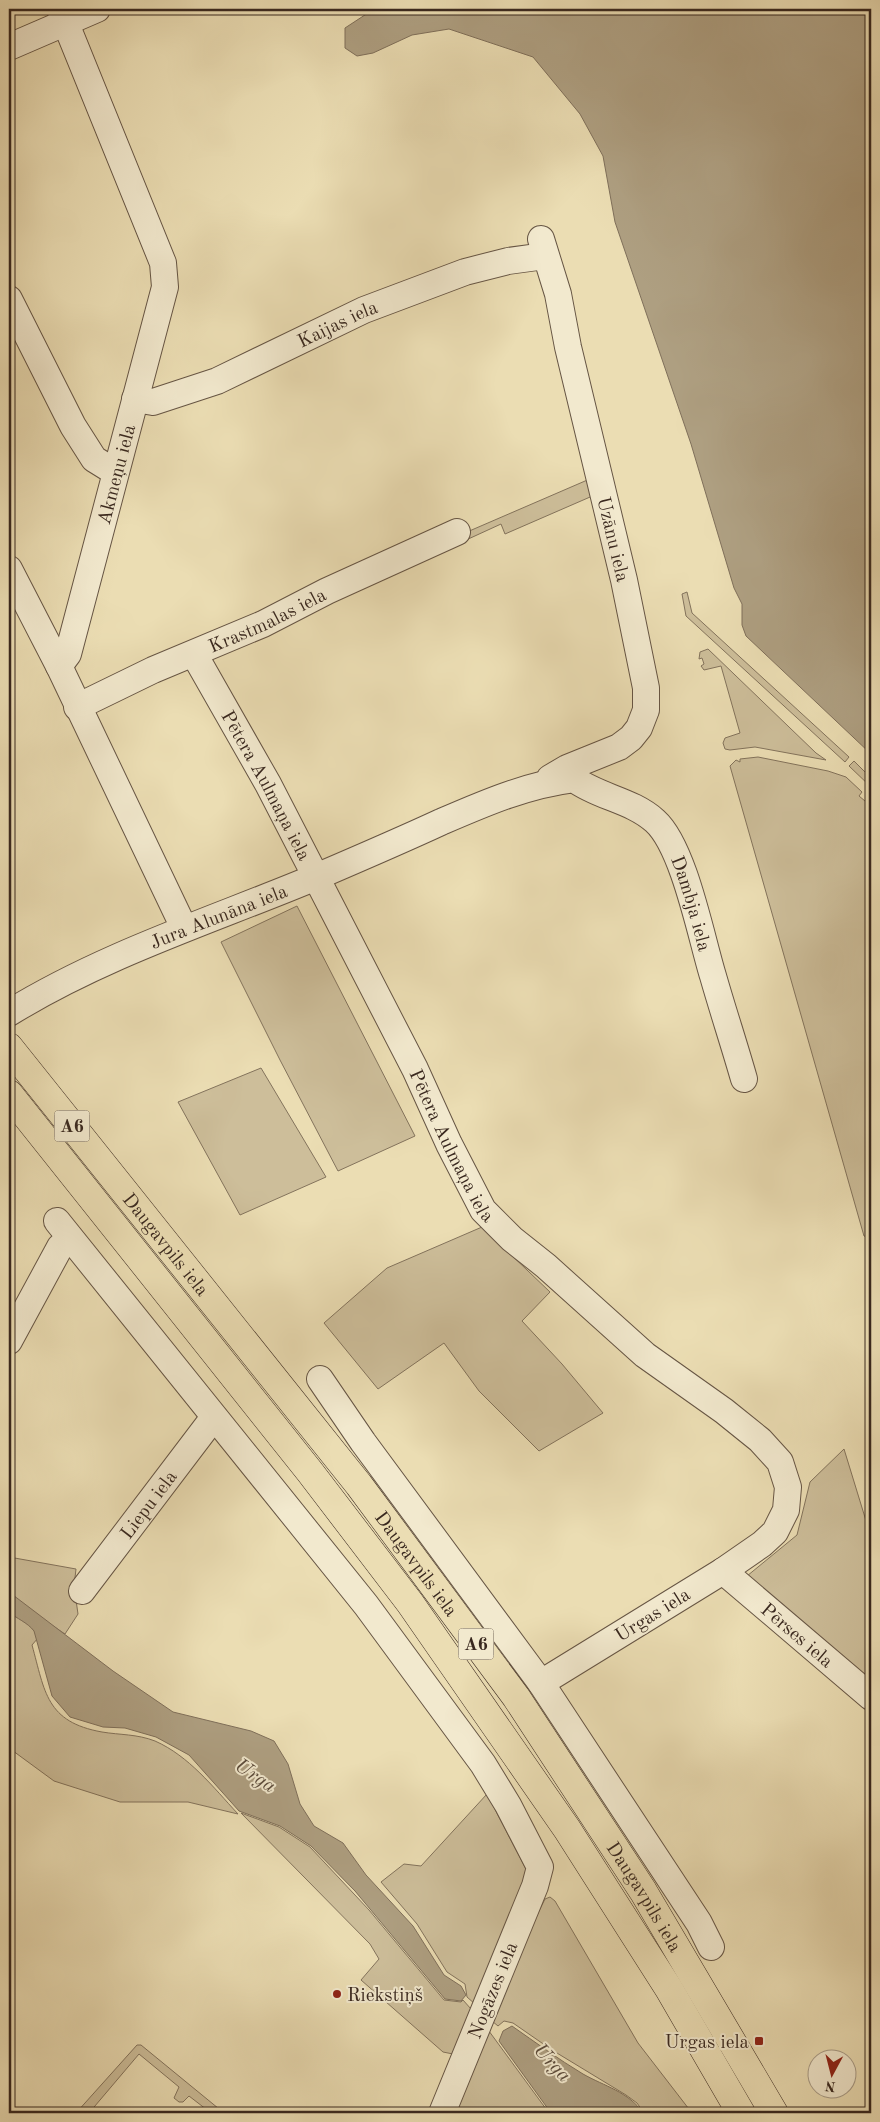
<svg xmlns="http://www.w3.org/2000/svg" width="880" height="2122" font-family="'Old Standard TT',serif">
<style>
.green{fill:#cdbe9a;stroke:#83735c}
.water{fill:#ae9f81;stroke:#7f6f5a}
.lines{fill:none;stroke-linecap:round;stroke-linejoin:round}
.minor-casing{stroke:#654;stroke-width:28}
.highway-casing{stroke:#39281f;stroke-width:29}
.minor{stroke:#f2e9ce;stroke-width:26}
.highway{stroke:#ebddb3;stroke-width:28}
.poi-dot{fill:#8f2418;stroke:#f2e9ce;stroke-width:2}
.labels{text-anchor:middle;stroke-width:4;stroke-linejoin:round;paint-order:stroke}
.shield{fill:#f2e9ce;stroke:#706254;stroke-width:1}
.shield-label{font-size:18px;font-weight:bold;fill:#39281f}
.street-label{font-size:19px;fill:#39281f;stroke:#f2e9ce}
.poi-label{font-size:19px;fill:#39281f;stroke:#f2e9ce;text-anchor:start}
.water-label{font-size:20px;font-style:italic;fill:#5c4c3c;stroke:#f2e9ce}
</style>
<rect width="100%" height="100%" fill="#ebddb3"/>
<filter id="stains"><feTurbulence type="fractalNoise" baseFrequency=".004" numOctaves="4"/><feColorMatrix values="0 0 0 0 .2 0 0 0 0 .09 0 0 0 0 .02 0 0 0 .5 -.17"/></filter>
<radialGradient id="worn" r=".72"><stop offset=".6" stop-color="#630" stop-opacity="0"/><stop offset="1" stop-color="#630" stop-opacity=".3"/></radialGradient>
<path class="green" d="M592 478 597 494 505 534 501 524 453 546 467 532Z
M687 592 692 613 849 757 845 762 686 616 682 594Z
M708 649 816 753 826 760 755 747 730 750 725 749 723 743 725 738 740 733 721 666 704 670 701 666 704 664 702 658 699 659 700 652Z
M758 757 828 771 846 777 862 792 859 796 871 806V1238L864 1236 730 766 736 760 740 762V759Z
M854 761 871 778V787L849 766Z
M297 906 415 1136 338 1171 280 1060 221 942Z
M261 1068 326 1177 240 1215 178 1102Z
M482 1227 550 1292 522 1321 562 1364 603 1413 539 1451 479 1391 444 1343 378 1389 324 1323 387 1268Z
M844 1449 871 1537V1683L747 1576 797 1535 810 1482Z
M9 1557 76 1569 74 1586 78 1614 65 1634 50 1624 32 1645C45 1692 46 1722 102 1732 120 1735 137 1734 155 1741 189 1756 213 1787 238 1814L188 1802H120L54 1781 9 1748Z
M487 1794 527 1871 475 2004 467 1997 465 1984 447 1972 417 1924 381 1882 404 1864 421 1866Z
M241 1813 279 1827 310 1847 369 1910 444 2000 461 2002 463 2000 471 2009 453 2054 443 2052 361 1980 379 1959 370 1944Z
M550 1897 555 1901 638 2043 692 2113H644L637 2103 626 2095 552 2050 513 2023 504 2021 498 2026 486 2016 545 1899Z
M486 2027 549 2113H456L457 2097Z
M137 2045H141L224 2113H211L189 2096 183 2102H179L174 2098 179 2087 139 2054 89 2113H76Z"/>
<path class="water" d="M374 9H871V754L746 636 742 625V604L734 588 691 444 615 222 603 156 580 114 533 57 449 29 412 35 373 53 357 56 345 48V28Z
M9 1592 113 1671 173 1712 251 1731 274 1741 288 1764 300 1804 314 1826 343 1843 366 1875 413 1926 444 1975 461 1986 466 1995 461 2001 445 1999 355 1891 311 1846 280 1826 239 1811 189 1755 156 1737 125 1728 103 1727 70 1717 52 1696 34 1631C27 1622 17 1619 9 1612Z
M512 2026C535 2042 558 2059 583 2074 604 2086 629 2092 643 2113H551L499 2041 503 2031Z"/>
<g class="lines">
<g class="minor-casing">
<g id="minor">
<path d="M9 47 97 9"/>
<path id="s1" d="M541 239 558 294 568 347 624 580 646 688V710L639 728 631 738 619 747 567 768 550 778"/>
<path d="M9 299 73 426 94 459 115 472"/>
<path id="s2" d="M135 399 153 402 217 381 364 310 465 272 508 261 545 256"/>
<path d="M9 569 59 666 184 928"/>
<path id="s3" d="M194 654 268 784 415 1069 449 1144 483 1210 512 1239 546 1266 645 1355 724 1411 760 1440 780 1462 788 1487 786 1510 775 1532 762 1544 723 1571 541 1683"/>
<path id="s4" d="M59 666 68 654 165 287 163 263 60 9"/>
<path id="s5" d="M77 707 153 670 263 624 327 591 457 532"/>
<path id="s6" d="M9 1013C105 954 213 920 316 877 358 859 400 841 441 822 485 803 526 785 574 779 598 797 632 800 655 821 684 847 701 937 713 976 723 1011 734 1044 744 1079"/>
<path d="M57 1221 366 1605 483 1764 508 1805 540 1867 535 1886 442 2113"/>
<path d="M9 1341 60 1247 70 1238"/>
<path d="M320 1379 363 1442 541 1683 699 1923 711 1947"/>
<path id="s7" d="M723 1571 871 1697"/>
<path id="s8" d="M82 1591 214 1417"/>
</g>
</g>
<g class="highway-casing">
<g id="highway">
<path id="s9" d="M9 1047 359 1485 516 1697 643 1891 774 2113"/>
<path d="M9 1094 310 1472 410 1603 567 1829 669 1989 741 2113"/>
</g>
</g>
<use href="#minor" class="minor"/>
<use href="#highway" class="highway"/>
</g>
<g class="poi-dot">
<circle cx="337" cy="1994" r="5"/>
<rect x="754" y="2036" width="10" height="10" rx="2.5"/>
</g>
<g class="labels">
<g class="shield">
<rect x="54.5" y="1110.5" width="35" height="31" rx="4"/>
<rect x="458.5" y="1628.5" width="35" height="31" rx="4"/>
</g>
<g class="shield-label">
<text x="72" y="1132">A6</text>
<text x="476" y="1650">A6</text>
</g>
<g class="street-label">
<text dy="7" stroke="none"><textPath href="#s2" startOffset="219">Kaijas iela</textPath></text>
<text dy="7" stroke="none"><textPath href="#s4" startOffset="201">Akmeņu iela</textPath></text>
<text dy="7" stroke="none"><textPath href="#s1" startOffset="309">Uzānu iela</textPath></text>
<text dy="7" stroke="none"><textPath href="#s5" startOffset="209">Krastmalas iela</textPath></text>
<text dy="7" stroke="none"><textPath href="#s3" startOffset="150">Pētera Aulmaņa iela</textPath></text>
<text dy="7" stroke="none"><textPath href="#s6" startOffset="796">Dambja iela</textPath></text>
<text dy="7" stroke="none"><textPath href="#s6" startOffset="231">Jura Alunāna iela</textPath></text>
<text dy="7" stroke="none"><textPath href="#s3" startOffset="555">Pētera Aulmaņa iela</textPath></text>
<text dy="7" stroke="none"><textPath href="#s9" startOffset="252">Daugavpils iela</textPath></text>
<text dy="7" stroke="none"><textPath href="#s8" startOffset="109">Liepu iela</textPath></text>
<text dy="7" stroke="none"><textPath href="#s9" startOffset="658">Daugavpils iela</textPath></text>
<text transform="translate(652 1614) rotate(-32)" y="7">Urgas iela</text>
<text dy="7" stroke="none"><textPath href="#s7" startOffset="98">Pērses iela</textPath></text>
<text dy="7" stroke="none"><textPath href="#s9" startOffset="1062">Daugavpils iela</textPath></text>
<text transform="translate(492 1990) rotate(-68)" y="7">Nogāzes iela</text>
</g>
<g class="poi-label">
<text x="347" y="2001">Riekstiņš</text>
<text x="749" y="2048" text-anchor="end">Urgas iela</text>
</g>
<g class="water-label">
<text transform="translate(256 1775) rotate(34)" y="7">Urga</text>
<text transform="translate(553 2062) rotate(47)" y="7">Urga</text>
</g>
</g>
<rect width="880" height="2122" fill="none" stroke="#ebddb3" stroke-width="30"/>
<rect x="10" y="10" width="860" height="2102" fill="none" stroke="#39281f" stroke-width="2.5"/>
<rect x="15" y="15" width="850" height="2092" fill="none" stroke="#39281f"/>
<g transform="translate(832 2074) rotate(187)"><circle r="24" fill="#f2e9ce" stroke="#a89c88"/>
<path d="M0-4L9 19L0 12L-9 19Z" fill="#8f2418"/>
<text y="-8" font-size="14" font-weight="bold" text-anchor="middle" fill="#39281f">N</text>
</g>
<rect width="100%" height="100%" filter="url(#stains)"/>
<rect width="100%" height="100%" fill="url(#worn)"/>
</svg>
